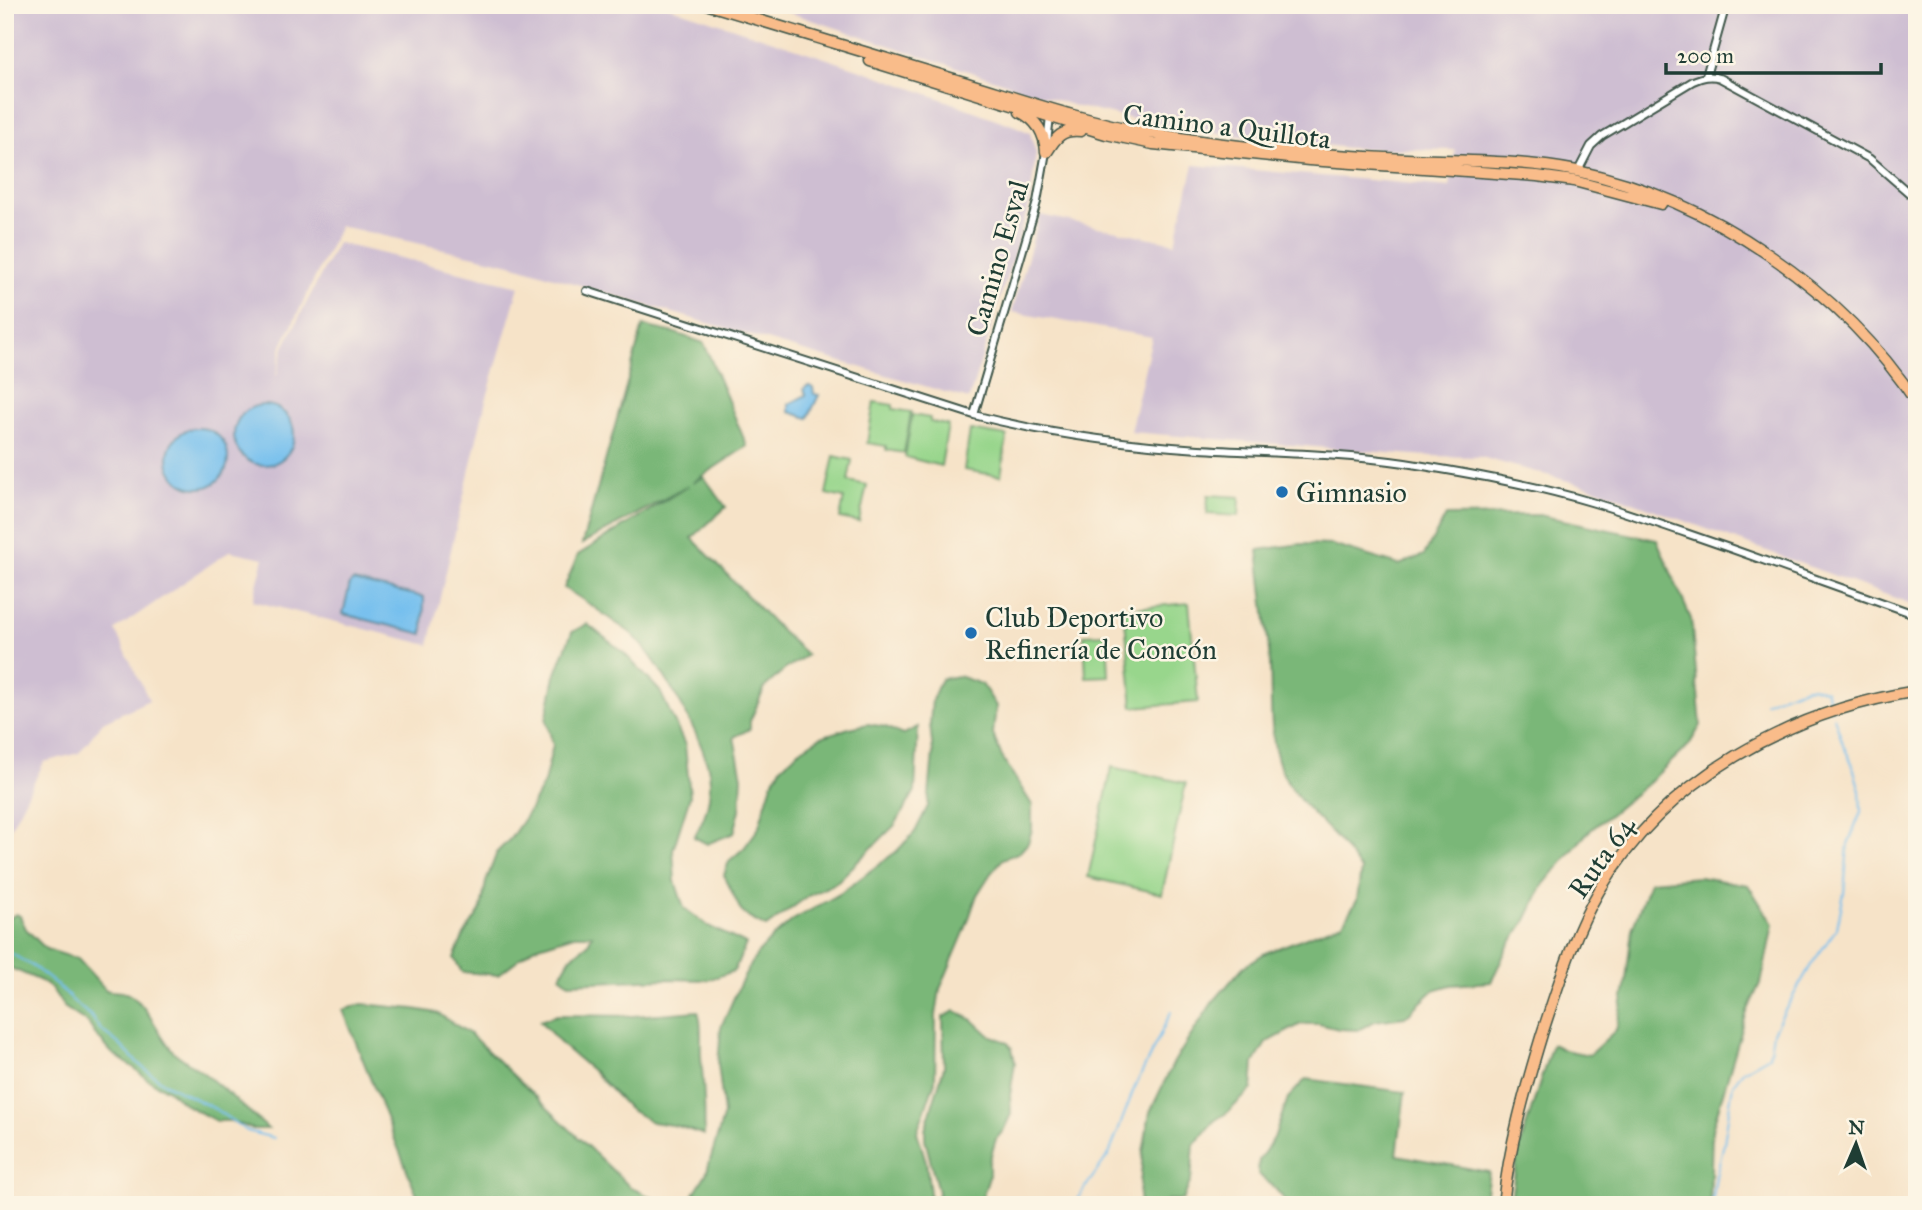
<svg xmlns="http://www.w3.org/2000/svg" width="1922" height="1210" font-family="'IM FELL Great Primer',serif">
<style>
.industrial{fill:#cebed2}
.green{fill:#98d68c;stroke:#5c8a60;stroke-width:2}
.forest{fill:#7ab778;stroke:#4c7a56;stroke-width:2}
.water{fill:#75bfee;stroke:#4a7e91;stroke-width:2}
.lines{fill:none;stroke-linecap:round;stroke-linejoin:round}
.stream{stroke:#75bfee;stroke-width:2}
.street-casing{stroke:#3f564a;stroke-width:10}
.primary-casing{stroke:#3f564a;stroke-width:13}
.street{stroke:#fff;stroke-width:6}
.primary{stroke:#f9bc8a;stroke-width:10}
.poi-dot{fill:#1f6fb2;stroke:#fcf5e5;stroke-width:2.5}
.labels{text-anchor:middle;stroke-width:5;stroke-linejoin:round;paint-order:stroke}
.street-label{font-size:28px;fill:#1f3d34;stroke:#fcf5e5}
.poi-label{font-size:28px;fill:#1f3d34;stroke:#fcf5e5;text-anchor:start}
</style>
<rect width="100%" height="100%" fill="#fcf5e5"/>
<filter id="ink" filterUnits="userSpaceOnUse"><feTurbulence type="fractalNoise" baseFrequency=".0143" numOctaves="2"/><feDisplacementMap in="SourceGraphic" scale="14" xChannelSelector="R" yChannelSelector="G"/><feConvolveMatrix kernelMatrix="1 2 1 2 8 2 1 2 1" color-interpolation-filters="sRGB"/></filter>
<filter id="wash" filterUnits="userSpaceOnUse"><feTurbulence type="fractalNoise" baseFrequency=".00686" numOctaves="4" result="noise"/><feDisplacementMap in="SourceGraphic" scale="28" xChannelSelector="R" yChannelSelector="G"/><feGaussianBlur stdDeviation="1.57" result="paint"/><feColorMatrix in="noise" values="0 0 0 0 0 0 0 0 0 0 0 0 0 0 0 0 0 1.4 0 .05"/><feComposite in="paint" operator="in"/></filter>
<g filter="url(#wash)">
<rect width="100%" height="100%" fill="#f6e3c8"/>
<path class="industrial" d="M5 5H664L870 73 1015 126 1030 133 1036 153 1030 201 969 399 646 305 511 264 340 226 282 346 273 389 284 347 337 243 519 286 485 404 429 645 253 601 264 558 230 551 115 630 149 700 103 722 79 753 44 762 5 839Z
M766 5H1917V606L1597 489 1481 457 1427 456 1130 432 1152 337 1012 312 1040 215 1175 243 1194 165 1450 187 1455 150 1349 148 1178 129 1078 107Z"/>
<path class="green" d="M874 402 893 405V409L911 412 904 453 886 450V446L867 443Z
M912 415 930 418V422L948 425 941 466 905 457Z
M970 430 1007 436 1001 476 964 470Z
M834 456 852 460 848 481 867 485 859 522 840 518 844 498 826 494Z
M1208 495 1240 497 1239 516 1207 514Z
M1189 603 1198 702 1133 707 1124 609Z
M1107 634 1109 676 1086 677 1084 635Z
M1112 767 1186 783 1162 894 1088 877Z"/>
<path class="forest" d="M643 326 675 333 704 343 747 446 693 482 704 477 726 507 692 538 781 631 807 655 784 670 765 687 750 721V729L734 737 742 777 740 810 734 833 707 844 694 837C705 818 710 804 710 781 710 748 659 660 634 636 628 630 620 626 613 621 597 609 581 598 564 588L578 555 688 486 582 544Z
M1539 515 1657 540 1691 619 1701 725 1689 745 1647 784 1587 833 1543 885 1525 922 1507 948 1491 982 1451 985 1434 990 1405 1017 1375 1021 1358 1030 1339 1029 1319 1024H1301L1266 1043 1254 1063 1252 1089 1228 1112 1214 1121 1194 1145 1191 1180 1183 1200H1167L1164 1205H1140L1139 1195 1143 1152 1150 1112 1174 1062 1212 1003 1243 967 1265 953 1343 923 1357 900 1361 870C1353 860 1346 850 1338 840 1317 817 1293 798 1281 769 1268 736 1272 697 1270 663 1267 625 1262 588 1258 550L1301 544 1332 545 1399 565 1424 555 1446 516Z
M587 624 623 652 660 691 685 745 690 796 673 850 675 881 684 908 708 926 746 944 734 971 708 980 667 979 569 983 560 976 571 957 588 944 592 935H574L533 948 498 975 462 972 454 958 464 935 481 909 486 882 497 852 510 839 529 811 544 783 553 745 546 720 555 676 572 632Z
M958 676 982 684 996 706 993 734 1002 757 1032 805V829L1028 843 1020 852 1003 859 991 873 977 895 965 930 940 989 936 1015 935 1081 917 1132 926 1161 930 1193 929 1205H691L688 1203 706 1174 724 1114 718 1064 721 1027 740 984 757 954 773 937 793 920 841 893 897 851 915 832 928 806 933 753 930 724 932 700 941 679Z
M868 724 886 727 902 735 918 727 915 791 895 825 836 883 808 896 766 927 749 918 741 911 724 875 729 861 744 848 758 829 772 783 782 766 800 750 821 737 849 728Z
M1699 877 1748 885 1773 924 1762 979 1747 1012 1712 1130 1710 1205H1510L1518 1152 1552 1044 1564 1050 1589 1055 1616 1030 1625 988 1632 929 1650 881Z
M16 914 20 916 26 929 46 949 78 959 106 990C112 992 117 991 122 992 145 996 160 1039 175 1053 185 1061 196 1067 206 1075 228 1093 248 1110 268 1129H253L231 1121H216L186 1105 167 1089 157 1085 147 1079 134 1068 112 1053 95 1034 88 1023 64 1007 52 989 41 981 8 967 5 964V921Z
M362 1004 414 1009 437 1013 470 1034 630 1187 667 1205H421L343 1010Z
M698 1011C703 1025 700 1040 701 1056 703 1083 706 1108 704 1135L678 1126 652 1122 629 1109 594 1072 563 1046 540 1021 557 1015 633 1016Z
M955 1011 973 1020 989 1035 1007 1042 1012 1048 1015 1062 1010 1095 1011 1114 1003 1131 996 1139 989 1162V1177L980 1205H936L938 1192 925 1139V1130L944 1067 943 1017Z
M1306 1079 1405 1092 1397 1155 1489 1172 1484 1205H1289L1273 1186 1258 1174 1259 1160 1274 1138 1288 1098Z"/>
<path class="water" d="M807 386H811L813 388 814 394 819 395 808 418 789 412V404L806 395 804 389Z
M234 435a30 30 0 1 1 60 0a30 30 0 1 1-60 0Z
M168 458a30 30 0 1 1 60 0a30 30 0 1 1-60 0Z
M353 581 424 597 423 634 343 614 350 583Z"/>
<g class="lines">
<path class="stream" d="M1765 703C1772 699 1801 688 1808 687 1814 687 1821 689 1826 690L1832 709
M5 950 34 967 57 985 76 1004 90 1015 101 1030 119 1044 142 1067 164 1083 215 1109 247 1131 274 1138
M1073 1205 1109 1154 1134 1089 1171 1012
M1712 1205 1716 1176 1724 1143 1733 1084 1743 1071 1769 1056 1773 1032 1780 1019 1811 965 1837 928 1844 893 1848 844 1861 812 1860 791 1852 763 1844 747 1834 717"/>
</g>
</g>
<g filter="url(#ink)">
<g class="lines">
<g class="street-casing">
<path id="street" d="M1706 76 1726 5
M1578 171 1591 146 1602 136 1693 81C1703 77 1710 75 1720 78L1870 159 1917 200
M587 291 974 415C1047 434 1123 444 1199 449 1267 453 1337 453 1405 463 1467 473 1530 484 1591 502 1639 516 1685 533 1732 549 1794 571 1855 593 1917 615
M974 415 1037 202 1046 152 1050 116"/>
</g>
<g class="primary-casing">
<path id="primary" d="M709 5C795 31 881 57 967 83 1026 101 1084 121 1145 132 1231 148 1319 155 1406 159 1463 161 1521 160 1577 171 1710 199 1842 289 1917 403
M870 61 1106 134 1153 144 1309 160 1537 176 1574 181 1661 204
M1020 112C1037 120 1045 134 1046 152
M1047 152C1056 137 1062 129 1081 131
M1503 1205C1509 1146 1525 1090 1542 1034 1558 986 1573 935 1599 891 1665 778 1791 711 1917 691"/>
</g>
<use href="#street" class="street"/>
<use href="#primary" class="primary"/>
</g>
</g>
<g class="poi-dot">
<circle cx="1282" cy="492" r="7"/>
<circle cx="971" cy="633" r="7"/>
</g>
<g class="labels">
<g class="street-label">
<text transform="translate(1227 126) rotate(7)" y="10">Camino a Quillota</text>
<text transform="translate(997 258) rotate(-74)" y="10">Camino Esval</text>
<text transform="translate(1601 857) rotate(-55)" y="10">Ruta 64</text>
</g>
<g class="poi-label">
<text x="1296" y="502">Gimnasio</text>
<text x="985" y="627">Club Deportivo<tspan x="985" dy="32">Refinería de Concón</tspan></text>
</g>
</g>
<rect width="1922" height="1210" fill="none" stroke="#fcf5e5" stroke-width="28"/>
<g transform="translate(1856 1144) rotate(2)" stroke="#fcf5e5" stroke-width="5" paint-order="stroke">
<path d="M0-5L12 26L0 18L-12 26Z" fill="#1f3d34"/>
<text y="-10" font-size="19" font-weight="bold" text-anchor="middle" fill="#1f3d34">N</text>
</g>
<path d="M1666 63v10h215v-10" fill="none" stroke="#1f3d34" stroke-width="3.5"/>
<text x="1677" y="63" font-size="21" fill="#1f3d34" stroke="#fcf5e5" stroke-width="5" paint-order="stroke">200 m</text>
</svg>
